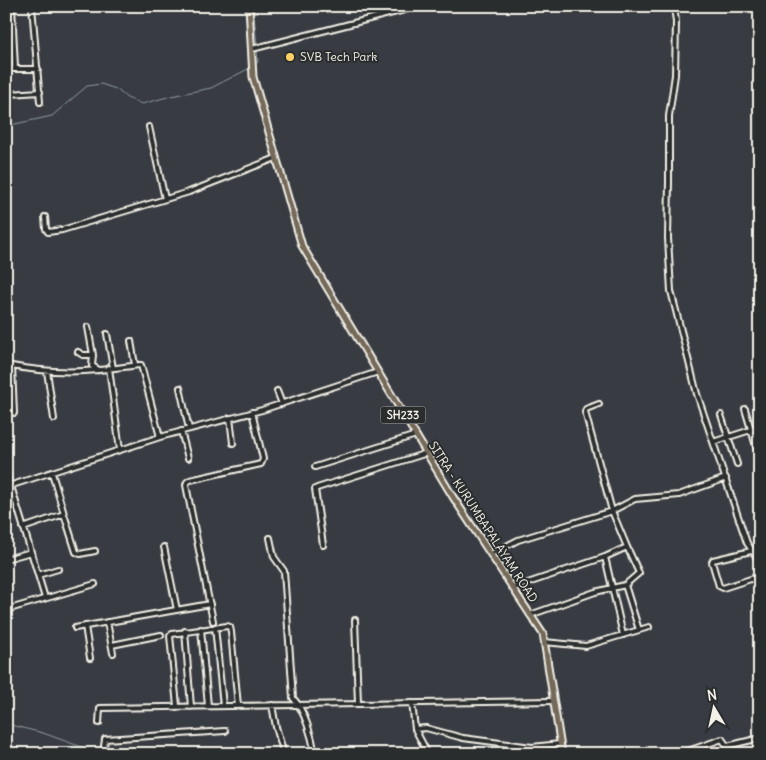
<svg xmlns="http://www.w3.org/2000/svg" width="766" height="760" font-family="Delius,sans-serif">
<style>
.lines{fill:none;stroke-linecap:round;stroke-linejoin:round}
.stream{stroke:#8e9c9f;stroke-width:1}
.minor-casing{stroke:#f4f1e8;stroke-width:8}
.major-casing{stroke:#f4f1e8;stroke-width:9}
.minor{stroke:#2a2d2e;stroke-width:4}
.major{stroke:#746a5a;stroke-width:5}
.poi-dot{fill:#ffd166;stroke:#2a2d2e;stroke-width:2}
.labels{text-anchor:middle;stroke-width:4;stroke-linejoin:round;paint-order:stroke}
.shield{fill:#2a2d2e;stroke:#b7b6b0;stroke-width:1}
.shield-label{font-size:11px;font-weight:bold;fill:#f4f1e8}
.poi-label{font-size:12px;fill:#f4f1e8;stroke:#2a2d2e;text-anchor:start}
.street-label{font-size:12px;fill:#f4f1e8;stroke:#2a2d2e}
</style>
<rect width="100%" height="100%" fill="#383c42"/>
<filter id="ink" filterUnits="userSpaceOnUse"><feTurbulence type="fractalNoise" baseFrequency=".02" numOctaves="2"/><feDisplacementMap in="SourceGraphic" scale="10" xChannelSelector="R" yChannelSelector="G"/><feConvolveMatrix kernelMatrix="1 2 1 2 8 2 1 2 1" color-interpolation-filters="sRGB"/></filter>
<g filter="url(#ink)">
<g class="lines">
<path class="stream" d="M253 6 257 45
M255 64 258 62 257 49
M6 126 52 116 87 86 101 84 116 89 127 98 142 104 171 96 211 88 250 68
M6 724 43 733 101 754"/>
<g class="minor-casing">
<path id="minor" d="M12 6 15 68
M32 6 40 102
M674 6 676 22 675 75 669 116V182L668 238 671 291 697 394 747 543 760 562
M252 49 420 6
M6 69H38
M9 94 40 92
M149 127 165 199
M45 217 46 229 48 232 62 230 189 192 276 158
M88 327 93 355 92 366 99 370
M107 334 113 368
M131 341 135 365
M78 352 83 355H93
M6 365C36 371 68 373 99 370 112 369 127 366 141 365L160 437 262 410 378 372
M12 366 14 413
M109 368 120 450
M47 371 54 419
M180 388 189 429
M277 391 282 404
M745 409 759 456
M721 415 737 464
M230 418 233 443
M181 431 188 458
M713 442 760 427
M6 467 9 486
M315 467 416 435
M11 486 45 598
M6 487 160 437
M64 514 76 552 80 554 95 551
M23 528 64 514 52 473
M270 538 274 557 284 571 293 698C305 711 312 737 315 754
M323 545 315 489 317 488 427 453
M164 547 177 610
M751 551 713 560 712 562 719 586 723 588 760 576
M491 554 518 540 612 511 635 499 679 495 726 478
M605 557 623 635
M6 559 31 552
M38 575 58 569
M625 585 639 630
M513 588 605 557 627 547 612 511 585 412 586 409 599 404
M6 610 95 584
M530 615 595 592 625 585 639 573 627 547
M355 620 358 703
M213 621 186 485 187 482 190 480 261 464 263 459 252 412
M107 622 113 653
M85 626 90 658
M215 627 223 706
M75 628 210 604
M201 629 208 706
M185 631 191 707
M544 642 586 646 649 627
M112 645 161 635
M412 703 415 729 428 754
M272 705 276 727 284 754
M177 706 170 636 172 634 227 626 230 627 231 632 238 706
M99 723 100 708C251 705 402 703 553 701
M415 729 426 728 463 738 532 747
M685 752 722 739 727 746 760 738
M103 754 105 739 225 731
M533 754 532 747 560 744
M679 754 685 752V754"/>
</g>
<g class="major-casing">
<path id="major" d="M249 6 253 77 302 246 453 497 543 634 562 754"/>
</g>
<use href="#minor" class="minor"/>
<use href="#major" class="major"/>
</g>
</g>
<circle class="poi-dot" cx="290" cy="57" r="5"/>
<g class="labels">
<rect class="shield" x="380.5" y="406.5" width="45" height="17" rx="4"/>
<g class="shield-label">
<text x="403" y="419">SH233</text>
</g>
<g class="poi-label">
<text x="300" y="61">SVB Tech Park</text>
</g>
<g class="street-label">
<text transform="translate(483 522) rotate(57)" y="4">SITRA - KURUMBAPALAYAM ROAD</text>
</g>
</g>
<rect width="766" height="760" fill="none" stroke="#2a2d2e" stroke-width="25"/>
<rect x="12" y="12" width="741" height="735" fill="none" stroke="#f4f1e8" stroke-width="2" filter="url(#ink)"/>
<g transform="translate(714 708) rotate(351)" stroke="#2a2d2e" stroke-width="4" paint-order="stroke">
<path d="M0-4L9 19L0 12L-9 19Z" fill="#f4f1e8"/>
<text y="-8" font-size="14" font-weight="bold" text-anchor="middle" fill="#f4f1e8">N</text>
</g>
</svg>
